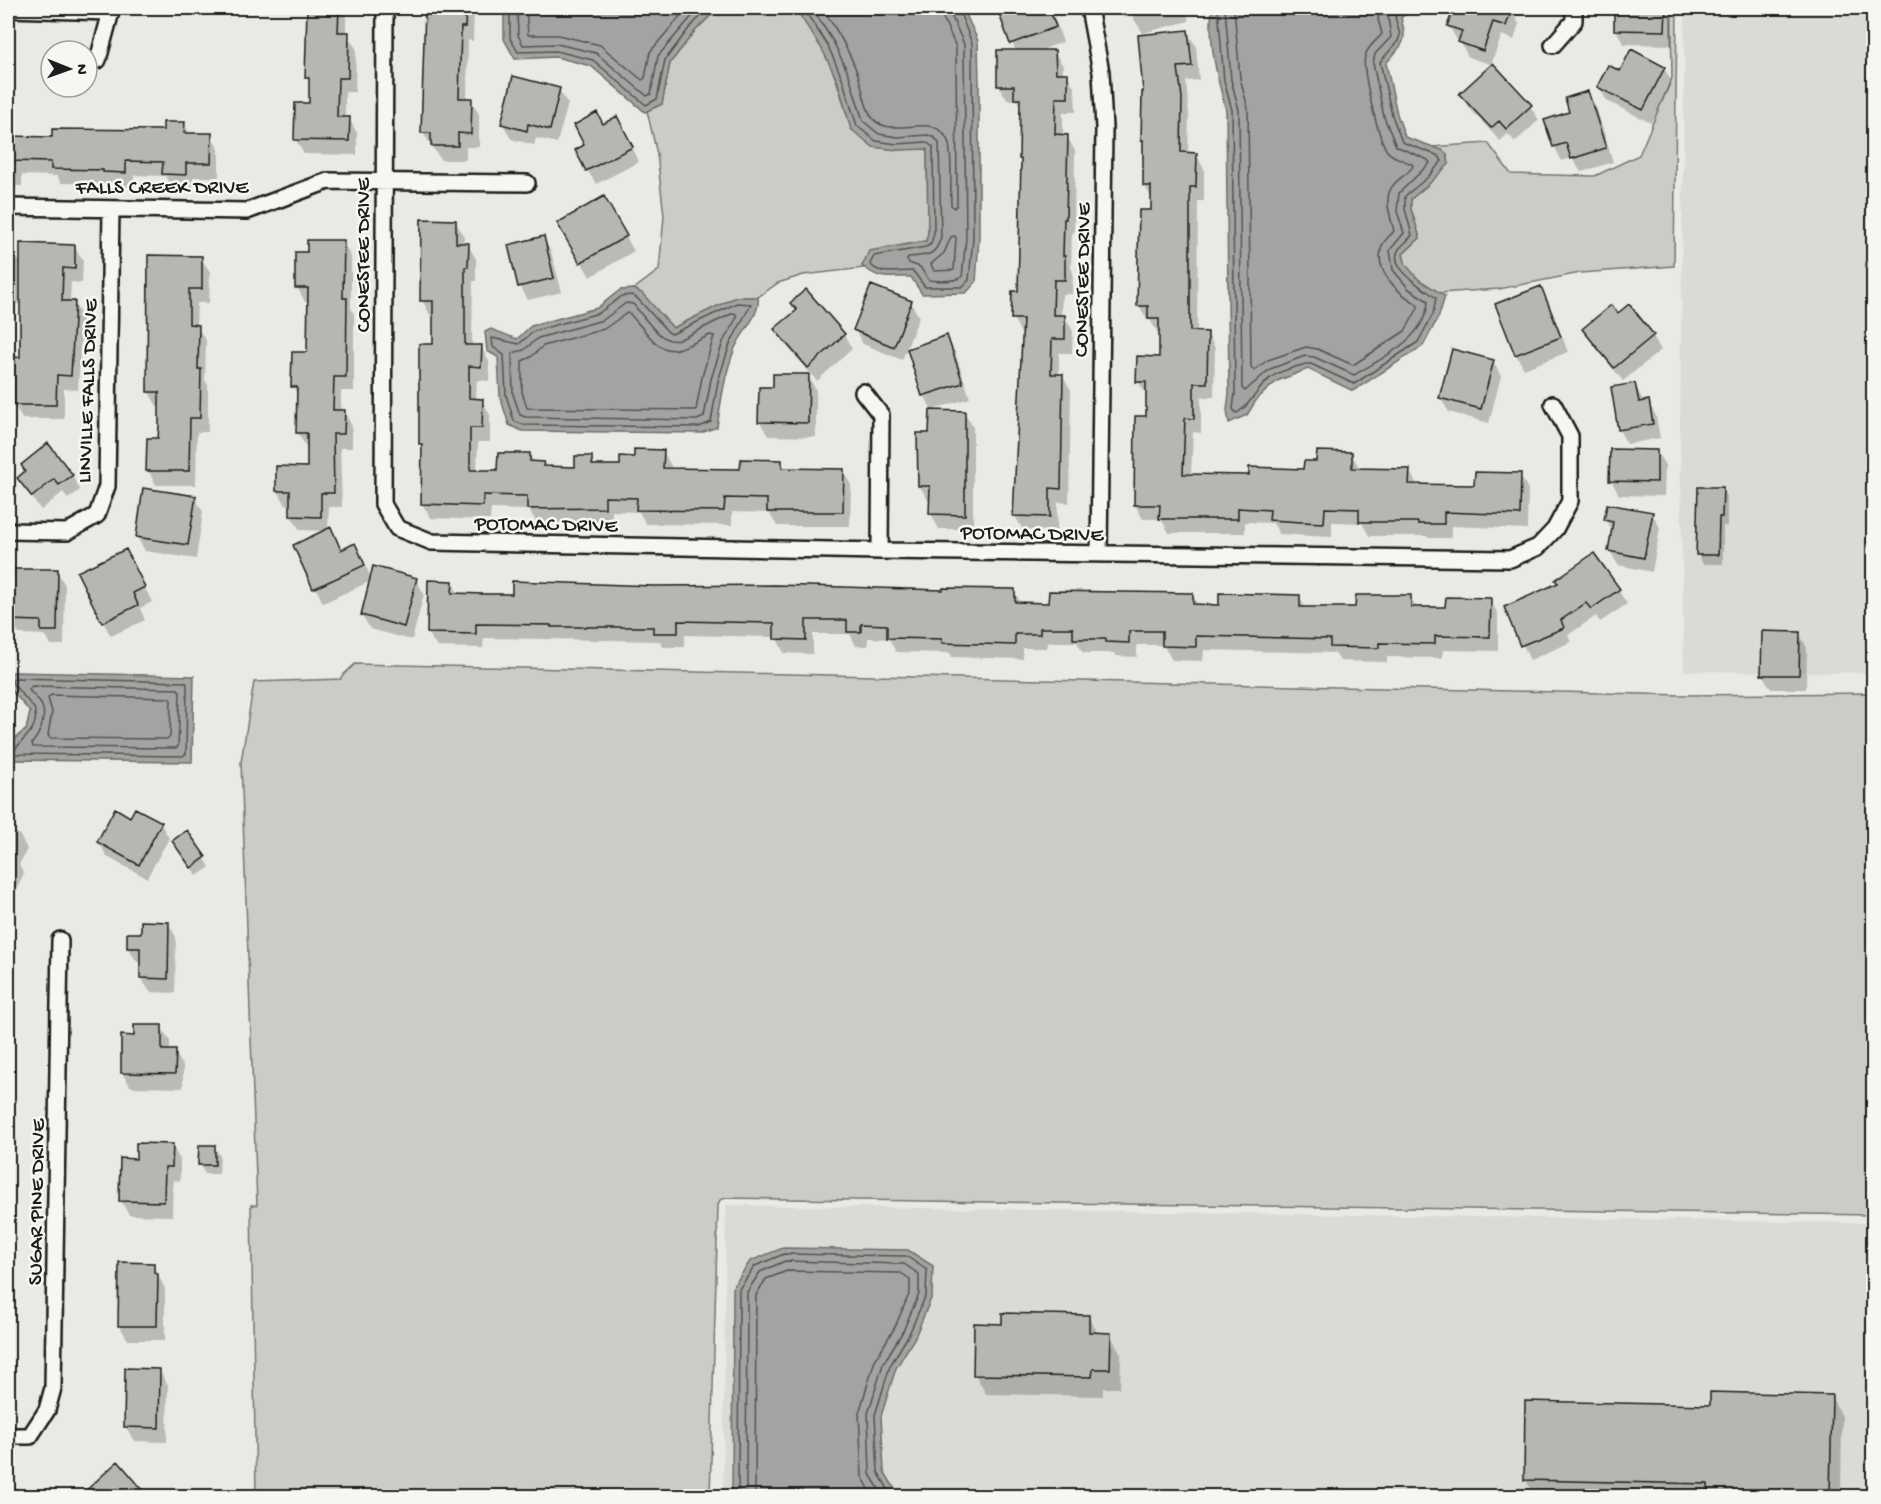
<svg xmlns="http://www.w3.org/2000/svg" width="1881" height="1504" font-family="'Gochi Hand',sans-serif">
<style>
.built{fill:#dadad6}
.green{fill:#cbcbc7;stroke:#747472;stroke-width:1.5}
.water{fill:#a3a3a1;stroke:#6d6d6c;stroke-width:1.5}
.shadow{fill:#0003}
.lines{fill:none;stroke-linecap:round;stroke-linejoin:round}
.shore{stroke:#525251;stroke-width:1.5}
.building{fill:#b6b6b3;stroke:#1c1c1c;stroke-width:1.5}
.street-casing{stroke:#1c1c1c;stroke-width:20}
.street{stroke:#f6f6f2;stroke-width:15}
.labels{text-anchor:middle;stroke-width:5;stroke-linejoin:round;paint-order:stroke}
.street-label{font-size:21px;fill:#1c1c1c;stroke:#f6f6f2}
</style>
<rect width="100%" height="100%" fill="#e9e9e5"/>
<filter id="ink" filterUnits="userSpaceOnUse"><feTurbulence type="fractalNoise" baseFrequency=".0167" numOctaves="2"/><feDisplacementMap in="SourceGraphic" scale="12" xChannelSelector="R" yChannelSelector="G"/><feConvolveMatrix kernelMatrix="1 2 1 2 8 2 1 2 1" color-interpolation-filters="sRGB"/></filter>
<g filter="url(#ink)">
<path class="built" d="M1685 8H1873V673L1684 671 1680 425Z
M726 1205 1873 1223V1496H723Z"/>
<path class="green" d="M718 8H798C803 23 814 34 822 48 836 73 843 102 851 129L897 150 927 148 928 233 926 241 909 244 862 266 864 268 803 275 778 283 758 297H736L673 328 642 294 634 289 659 270 664 216 657 154 647 111 662 104 670 63 695 31Z
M1671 8H1677L1674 266 1580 273 1499 289 1439 293 1418 279 1405 265 1403 254 1420 238 1411 209V199L1430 183 1442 150 1431 147 1488 143 1511 174 1595 176 1639 155 1672 78Z
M355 664 1685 695 1873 693V1215L726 1198 720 1200 718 1205 710 1496H256L251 1205H257L241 762 254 682 341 679V677Z"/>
<path class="water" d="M504 8H718L695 31 670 63 662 104 645 112 591 66 556 57 515 59 504 39Z
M798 8H963L978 41 979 85V238L976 282 966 293 922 294 911 277C887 276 883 282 862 266L869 251 926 241 928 233 927 149 897 150 873 147 851 129 837 80 822 49 801 17Z
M1212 8H1412L1401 18C1408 43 1403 44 1386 63L1397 114 1405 137 1442 150 1447 154 1449 164 1430 183 1411 199V209L1420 238 1403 254 1406 265 1418 279 1445 296 1439 316 1423 346 1353 391 1308 369 1277 381 1257 399 1247 415 1229 423 1227 410 1229 393 1226 110C1217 78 1208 41 1212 8Z
M634 289 642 293 673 328 736 297H758C761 315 742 331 735 348 725 373 721 400 717 427L701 433 522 431 509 425 500 396 498 357 487 351 485 332 491 329 517 339 531 326 597 308 620 290Z
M13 672 194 676 192 762 8 760C7 745 13 738 26 730L30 712 8 686V675Z
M783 1248 908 1250 933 1266 932 1296 915 1337 896 1368 881 1416 884 1471 899 1496H732L733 1287 750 1261Z"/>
<path class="shadow" d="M304 8H357V12H346V34L356 48 355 92H345V118L349 119 357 133V155L304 154 296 140 310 105 311 84 307 77 308 15Z
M426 8H474L473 41 468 40 467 100H471L479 114V147H466V160H441L423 133Z
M999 8H1051L1063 42 1038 51H1054L1063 66V74H1067L1075 89 1076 112H1063V136H1067L1075 151 1074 233H1072L1071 268 1073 272 1072 294H1062L1061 316H1064L1073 331 1072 353H1059V376H1063L1071 390 1069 503 1058 502 1057 531 1023 530 1015 516 1024 333H1021L1013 318 1020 292 1023 162 1020 158 1021 108 1017 100H1007L999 86 1016 52Z
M1132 8H1186L1189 21 1143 33 1134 19Z
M1455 8H1504L1511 10 1519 24 1514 40 1502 35 1491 64 1530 106 1539 120 1515 142 1508 134 1500 141 1470 109 1461 94 1493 65 1468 57 1460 41 1457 40 1449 26Z
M1616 8H1671L1673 12V45L1624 44 1616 30Z
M1187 32 1196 46 1199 80 1186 81 1189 114 1188 154H1196L1204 169V201H1198L1197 333H1207L1215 348 1214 397H1201V433L1193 432 1191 476 1250 477 1305 470 1318 463 1351 453 1360 469 1409 470 1417 485 1476 486 1520 475 1528 489 1527 529 1451 526V538H1428L1427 536H1369L1362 523 1332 522V537L1311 536 1279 534 1273 523 1245 522V533H1169L1161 519H1143L1135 505 1147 417 1148 396 1138 382 1160 358 1161 333H1158L1150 320H1147L1139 305 1152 212 1153 200 1144 185 1145 144 1142 139Z
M1664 68 1672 82 1651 123 1607 101 1599 87 1621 73Z
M559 90 568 104 557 143 536 138 534 145 511 139 503 124Z
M1588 93 1596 107 1613 162 1581 172 1572 158 1562 161 1554 146 1571 113Z
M184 123 190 134 211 135 219 149V177H193V189L172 188 165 176 134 175V187L113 186 112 184 61 183 57 176 22 175V186H8V124L16 137 53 138 165 132Z
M603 125 625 132 639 162 596 184 587 170 586 146Z
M604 198 634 251 590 277 559 223Z
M455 221 464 236 463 245H468L476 259V281H473L472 346 481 347 489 361V381L477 380 476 400H482L490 415V442H478L477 471 499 472 529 454 534 463H543L545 468H577L591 458 596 466H621L635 458 663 451 671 466V470L742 471 782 461 786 470 843 471 851 485 850 526H777L769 513 732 512V525L646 524 639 512 612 511V522L537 523 529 510 491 509 490 520 431 518 422 504 424 449 421 444 434 346V315H430L422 300Z
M543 238 551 252 562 292 528 300 520 286Z
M343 242 351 256V308L354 314V391H341V412H344L352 426V448H340L342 507H329L328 530 330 529 342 551 355 545 372 579H416L424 594 412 640 370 629 362 615 371 581 323 603 295 545 327 531 300 530 291 516V505H286L277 490 308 469 309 447H306L298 433 299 397 293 387 308 354 309 302H305L297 287 308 253Z
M74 246 83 260 82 283 71 282 70 302 74 303 82 317 78 390 64 389V419H22L14 404 21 359 22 304H8V260H21Z
M149 257 201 258 210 272 209 303H197L196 326 206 340 205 380 208 385V432H197L196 485H156L148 470 160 439 161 406H157L148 391Z
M1540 288 1549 302 1568 352 1524 369 1516 355 1497 304Z
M806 291 844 335 852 349 817 381 785 344 776 330 797 311 792 303Z
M911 303 919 317 902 360 863 344 855 330Z
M1584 329 1653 336 1661 350 1623 381 1592 343Z
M947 337 955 352 970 398 932 410 924 395Z
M1493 361 1501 376 1489 423 1449 412 1440 398Z
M808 376 816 390V437L768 436 760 422 774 389Z
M1635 384 1644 403 1648 402 1656 416 1660 438 1627 444 1619 430Z
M964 412 973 427V529H939L931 514V500H928L919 485 931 435Z
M1656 451 1665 465 1664 496 1619 495 1611 480Z
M72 475 80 490 68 499 63 492 41 510 19 479Z
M1722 489 1727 498V526H1723V564H1703L1698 555Z
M195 498 203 512 196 559 145 551 137 537Z
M1652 513 1660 528 1652 572 1618 565 1610 551 1613 533 1606 520Z
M126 550 152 602 140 608 145 620 111 636 103 622Z
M57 571 65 585 64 645H51L45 635 19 634 16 629H8V583Z
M452 582 459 595 485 596 654 587 945 592 1014 591 1021 603 1050 604 1192 594 1199 606H1220L1299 596 1306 609H1357L1410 597 1417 608 1447 609 1490 599 1498 614V651L1443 650 1442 658 1387 657V662L1340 661 1335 653 1204 650 1203 661 1172 660 1163 645H1137V657L1116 656 1114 653H1083L1077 642H1048L1047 648H1023V659L952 657 950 653 896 652 889 639 868 638V646H856L850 634H813V654L784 653 776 637 685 635V647H663L660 641 484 638 483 648 437 647 428 633Z
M1618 590 1627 604 1600 622 1596 616 1568 635 1571 642 1530 660 1505 607Z
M1799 633 1807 648 1806 689H1771L1762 674Z
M131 819 160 823 169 838 147 878 107 857 99 842Z
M8 828 19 834 27 849 19 865 24 874 12 898 8 896Z
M174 842 204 857 210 867 197 876Z
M168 923 176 937 175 993 150 992 141 978 142 962H137L128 948 142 934Z
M161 1027 170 1041V1051L175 1052 183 1066V1088L131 1087 122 1073 136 1037Z
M172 1145 180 1160V1181L173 1180 172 1216 129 1215 121 1201 137 1160Z
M214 1147 220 1156 219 1174H205L200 1165Z
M153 1264 165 1289V1340H128L119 1325Z
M1088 1316 1098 1334H1110L1121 1354 1120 1388H1103V1396L986 1394 975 1374 1004 1325Z
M159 1370 168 1385 167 1442 134 1441 126 1427Z
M1831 1396 1842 1416 1841 1496H1535L1525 1479 1711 1407Z
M8 1487H17L23 1496H8Z"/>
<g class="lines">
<path class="shore" d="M510 8V38L518 52 556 51 593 60 646 105 657 99 665 60 690 27 709 8
M517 8 518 35 523 45 557 44 596 53 647 96 651 94 658 56 699 8
M526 8 528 35H558L600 45 642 80 645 78 650 52 687 8
M804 8 807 14 828 46 842 78 857 126 876 141 897 144 926 142 933 147 934 233 931 244 926 247 874 256 870 264C881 277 898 270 913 271L925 287H962L969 280 973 238 972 43 958 8
M812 8 834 43 849 75 863 121 879 134 897 137 928 135 935 138 939 143 941 237C935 257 928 255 909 257L907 260 909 263 920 267 929 280C938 281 954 282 962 277L966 238 964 44 951 15 950 8
M822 8C836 28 848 48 857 72 862 84 864 105 871 116 888 143 935 108 948 141 953 154 950 189 951 205L954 208 957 205 956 47 943 18 941 8
M1218 8 1224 81 1232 110 1235 393 1233 409 1236 413C1248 409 1260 384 1273 376 1282 370 1296 367 1306 364H1311L1354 384 1418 342 1433 314 1436 298C1426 289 1386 268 1399 249 1403 244 1409 240 1412 235L1405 209V196L1427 178 1442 161 1439 156 1402 142 1392 115 1380 62 1398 41 1400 35 1395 17 1403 8
M1225 8 1231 80 1239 110 1242 388 1245 391 1270 369 1305 356 1314 357 1354 375C1382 358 1426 339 1428 301L1409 289 1393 270 1390 250 1404 233 1397 211 1399 193 1430 163 1428 160 1396 146 1384 117 1373 63 1375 54 1391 37 1388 17 1392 8
M1234 8 1240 78 1248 109 1251 367 1254 370 1268 360 1306 347 1317 349 1353 365 1405 331 1418 308 1417 304C1398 293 1373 271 1382 246 1384 240 1390 236 1394 231 1390 215 1382 196 1395 183 1401 177 1409 173 1413 166L1412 164C1403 160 1393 158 1387 151 1379 140 1361 69 1365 56 1367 47 1376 41 1382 34L1378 19 1381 8
M955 236 956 238 954 270 934 271 931 264 944 253 951 237Z
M632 295 638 299 668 332 672 334 737 303 751 304 730 344 718 381 711 422 699 427 524 425 514 421 506 395 504 355 493 347 492 338 519 344 534 331 599 313 622 296Z
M626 303 633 304C645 317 660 345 679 340L733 313 736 314 737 317 723 342 711 379 704 417 697 420 526 417 520 415 513 394 512 353 524 350 538 338 603 320Z
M627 313 630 314C665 354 661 359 710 335L714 336 702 377 696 410 527 408 522 392V361L531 357 543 346 604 329Z
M15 678 186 682 187 685 186 754 183 756 15 754 14 751C23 737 41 729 34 708L12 683V680Z
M32 686 178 689 180 692 178 747 176 748 33 747 32 743C39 736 47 717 42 706 39 700 33 695 29 690Z
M51 695 169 698 171 700 170 737 167 739 50 738 48 735 52 712 48 698Z
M738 1496 739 1289 755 1266 784 1254 906 1256 927 1270 926 1295 909 1334 890 1366 875 1415 878 1472 892 1496
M746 1496 747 1292 760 1272 785 1261 904 1264 919 1274V1294L903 1331 883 1364 868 1414 870 1474 883 1496
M755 1496 756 1295 766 1279 787 1271 901 1273 910 1279V1292L895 1327 875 1360 859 1413 862 1476 873 1496"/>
</g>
<path class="building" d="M307 8H339L338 32H349L348 78H338L337 117H350L349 141 294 140 295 103H309V78H305Z
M425 8H466L465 27H461L459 98H472L471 134 458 133V146H431V133H421Z
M997 8H1049L1056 27 1010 44Z
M1454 8H1512L1506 26 1493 22 1483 51 1458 42 1462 31 1447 26Z
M1614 8H1666L1665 31 1614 30Z
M1188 30 1192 66 1178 67 1182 98 1181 152 1197 153 1196 187H1190V331L1208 332 1207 383H1194V419L1185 418 1183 474 1249 475V467L1303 469 1304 461H1316L1317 451 1352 452V468L1410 469 1409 484 1474 485 1475 472 1521 473 1520 515 1444 512V524H1418V522H1359V509L1325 508 1324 523 1302 522 1269 520 1270 510 1238 508V519H1159L1160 505H1134L1135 416H1146V382H1136L1137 356 1159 357V319H1148V306H1137L1139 210H1151V186H1143V140H1141L1142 92H1143L1138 35Z
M1631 49 1665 67 1643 110 1597 87 1608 65 1620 71Z
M997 50H1055L1056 73H1068V98H1056L1055 134 1068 135 1066 219H1064L1063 256H1065V280H1054L1053 315H1065V339H1052L1051 374H1063L1061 489 1050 488V517L1013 516 1023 319H1011L1012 291H1018L1021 159H1019L1020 99H1014V86H997Z
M1493 63 1532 105 1506 129 1499 121 1491 128 1459 94Z
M513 76 560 88 550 130 528 124 527 131 501 124Z
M1588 91 1606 148 1571 159 1566 143 1553 147 1544 120 1569 112 1565 98Z
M597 112 603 124 617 116 633 147 586 171 575 150 584 145 574 125Z
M163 122H185L184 133H212L211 163H186V175L162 174 163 162 126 161V173L103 172V170L51 169V162L8 161V136L52 137V129L163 130Z
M604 196 627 236 580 263 557 223Z
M421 219 456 220V243H469L468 267H465V345H482L481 367 469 366V398L483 399 482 428H470V470H497L498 453H530V461L544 462 543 466 575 467V456H592V465H620V456L634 457V449L664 450 663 468 740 469 741 459 782 460V468L844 469 843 512H767V499L725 498 724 511 636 510 637 498 605 497V508L527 509V496L483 495V506L421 504 422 444H419V344H433V301H420Z
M544 236 554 278 518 287 508 245Z
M307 240H344L343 298H347L346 377H334L333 410H345L344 434H333L334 493H321V517L290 516V491H276V466L307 467V433H296L297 387H291L292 352H307L308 288H295V252H307Z
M20 243 75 245V269L63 268 62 301H75L71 376 57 375 56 405H13V357H20Z
M148 255 202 256V289H189V324L199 325 198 369H201L200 418H190L189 471H146L147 438H158L159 425V392H147Z
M871 285 912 301 894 347 853 330Z
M1541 286 1561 337 1515 355 1495 304Z
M806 289 845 334 808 368 774 329 797 310 790 303Z
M1629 304 1654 335 1614 368 1582 329 1611 305 1618 313Z
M947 335 963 383 922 396 907 349Z
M1452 349 1494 360 1481 409 1439 398Z
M773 374H809L808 423 758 422 759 387H773Z
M1635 383 1639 402 1649 400 1653 424 1618 430 1611 387Z
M930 410 965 411V515L929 514 930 486H918L917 433H929Z
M48 443 73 475 59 485 54 479 32 497 17 478 25 471 21 465Z
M1610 449 1657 450V482L1609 481Z
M1698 487H1723L1722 517H1719L1718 555H1696Z
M143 488 196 496 188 545 136 537Z
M1607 504 1653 512 1644 558 1608 551 1613 522 1604 520Z
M331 527 341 550 355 543 365 565 313 589 293 545Z
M126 549 145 587 133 593 138 605 102 623 77 572Z
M1594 553 1620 589 1591 609 1586 603 1561 620 1564 628 1520 646 1504 607 1558 583 1555 580Z
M373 566 417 578 404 627 361 615Z
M10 569H58L57 631H41V621L9 620Z
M428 580 453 581 452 593 485 594H512V581L654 586 775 585 943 590V588L1015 589V602L1048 603 1049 591 1193 593V604L1219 605V593L1300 595V607H1355L1356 595H1411V607H1445L1446 597 1491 598 1490 637 1435 636V644L1379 643V648L1330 647V639L1196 636V647L1162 646V631H1129V643L1106 642V639H1073V628H1040V634H1015V645L942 643V639L887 638V625L861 624V632H847V620H806V640L774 639V623L678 621V633H653V627H551V625L476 624V634L427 633Z
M1762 631 1800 632 1799 675H1761Z
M115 808 130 817 135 808 162 822 139 865 97 842Z
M187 830 206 857 191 868 172 841Z
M141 921 169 922 168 979 140 978V948H127V933H141Z
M134 1025H162V1050H176L175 1074 121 1073V1035L134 1036Z
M136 1143 173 1144 172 1167H165L164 1202 119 1201 120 1158 136 1159Z
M199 1145H215V1165H198Z
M119 1262 154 1263V1273L158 1274 157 1326H118Z
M1002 1313 1089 1315V1332L1111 1333 1110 1369H1093L1092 1377 973 1375 974 1323 1002 1324Z
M125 1368 160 1369 159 1428 124 1427Z
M1710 1392 1832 1395 1830 1497H1708V1484L1524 1480 1525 1401 1710 1405Z
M118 1461 149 1497H79Z"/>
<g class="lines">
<g class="street-casing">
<path id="street" d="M385 8 383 504 397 528 432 542 880 551 1510 559 1538 547 1555 529 1570 501V436L1553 404
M1089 8 1101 72 1104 128 1099 554
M8 9 110 12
M1553 45 1574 21V8
M98 60 112 8
M8 207 247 211 328 181 527 183
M863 392 881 415 880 551
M8 531 67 532 97 515 107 486 111 209
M8 1436H30L47 1410 53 1388 60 940"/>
</g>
<use href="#street" class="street"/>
</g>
</g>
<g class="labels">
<g class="street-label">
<text x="162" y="193">FALLS CREEK DRIVE</text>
<text transform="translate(362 255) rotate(-90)" y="7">CONESTEE DRIVE</text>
<text transform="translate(1081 280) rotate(-89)" y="7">CONESTEE DRIVE</text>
<text transform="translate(86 391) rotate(-88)" y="7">LINVILLE FALLS DRIVE</text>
<text transform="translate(546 523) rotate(1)" y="7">POTOMAC DRIVE</text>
<text transform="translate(1032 532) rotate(1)" y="7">POTOMAC DRIVE</text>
<text transform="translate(35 1202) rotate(-89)" y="7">SUGAR PINE DRIVE</text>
</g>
</g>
<rect width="1881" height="1504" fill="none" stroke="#f6f6f2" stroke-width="30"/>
<rect x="15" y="15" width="1851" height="1474" fill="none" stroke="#1c1c1c" stroke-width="2" filter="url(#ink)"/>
<g transform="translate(69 69) rotate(91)"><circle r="28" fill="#f6f6f2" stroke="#9f9f9c" stroke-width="1.5"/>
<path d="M0-4.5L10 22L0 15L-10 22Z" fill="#1c1c1c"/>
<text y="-9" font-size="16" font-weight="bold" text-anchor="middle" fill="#1c1c1c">N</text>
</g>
</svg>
